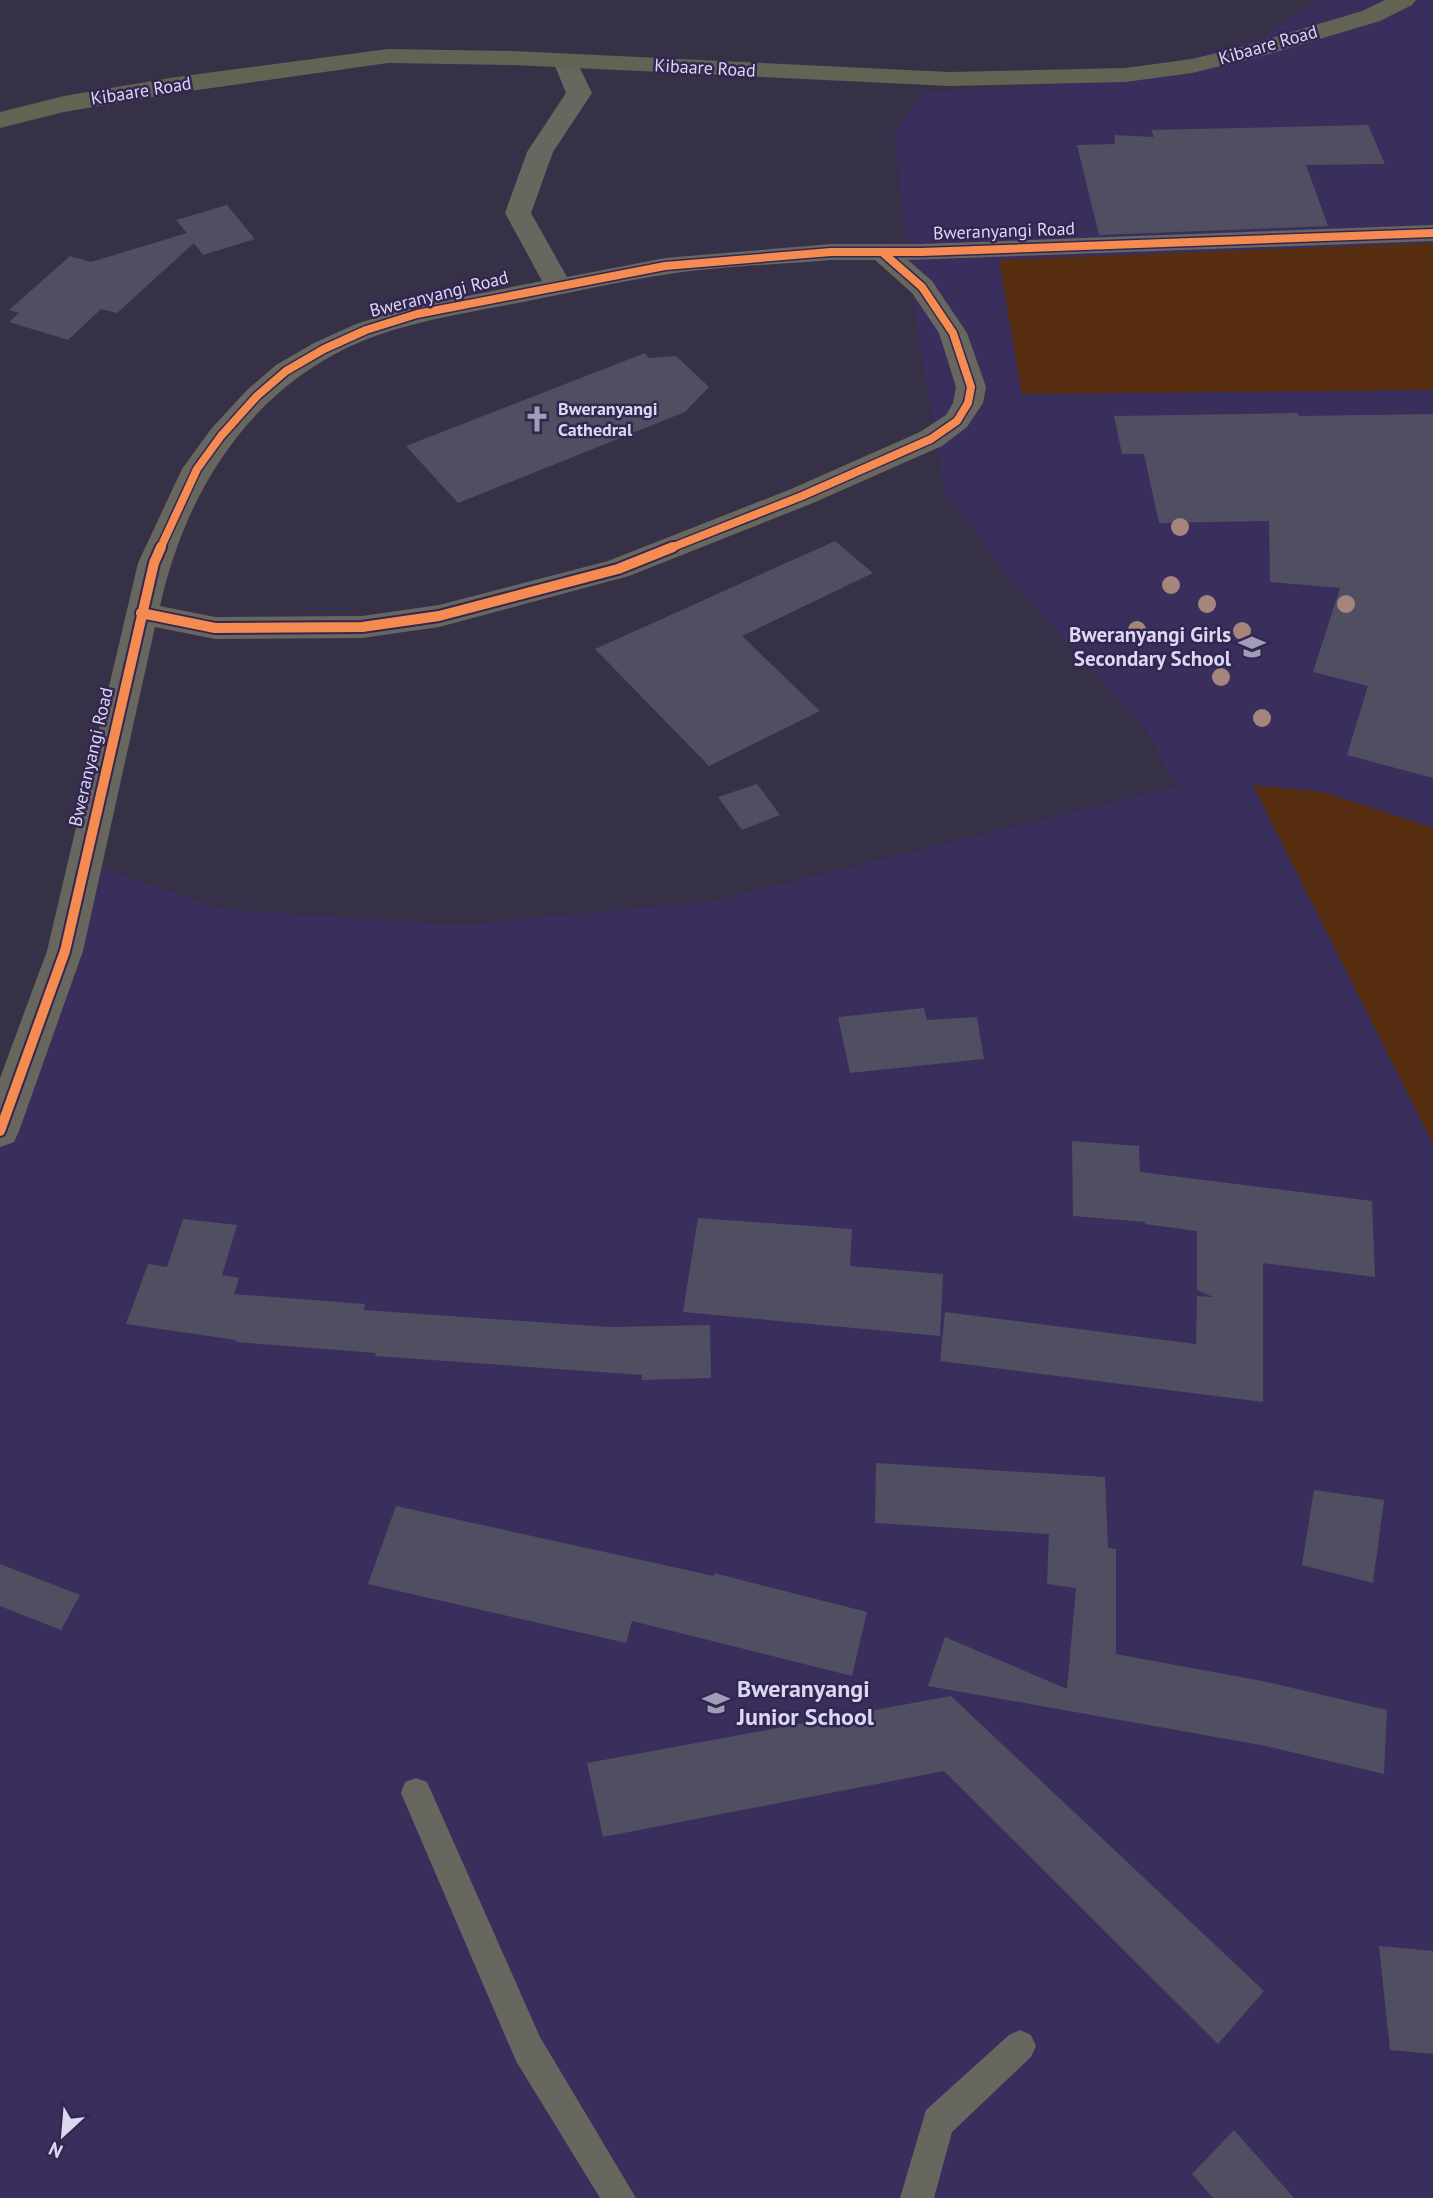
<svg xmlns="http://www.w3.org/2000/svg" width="1433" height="2198" font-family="'PT Sans',sans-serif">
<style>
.built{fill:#3a2e5c}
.green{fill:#582e11}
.building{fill:#4f4f61}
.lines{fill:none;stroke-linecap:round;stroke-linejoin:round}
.lane{fill:#67665f;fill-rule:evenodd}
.street{fill:#67665f;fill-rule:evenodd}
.secondary{fill:#626353;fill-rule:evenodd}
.cycleway-far1-casing{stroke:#322751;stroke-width:11}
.cycleway-casing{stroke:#322751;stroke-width:14}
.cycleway-far1{stroke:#f68b52;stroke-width:8}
.cycleway{stroke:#f68b52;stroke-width:10}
.tree{fill:#a5857c}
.labels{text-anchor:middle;stroke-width:5;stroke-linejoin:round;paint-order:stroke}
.far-street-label{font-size:18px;fill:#dcd7f2;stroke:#322751}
.far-poi-label{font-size:18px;font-weight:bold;fill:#dcd7f2;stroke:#322751;text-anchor:start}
.poi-label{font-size:21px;font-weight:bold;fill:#dcd7f2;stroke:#322751;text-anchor:end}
.near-poi-label{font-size:24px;font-weight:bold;fill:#dcd7f2;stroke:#322751;text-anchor:start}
</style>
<rect width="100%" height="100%" fill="#373147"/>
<path class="built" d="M1320 0H1433V2198H0V1111L100 867 220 909 460 925 714 901 1176 786 1146 730 1001 569 944 490 918 336 894 135 923 92 1098 82 1258 39Z"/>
<path class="green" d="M1433 243V390L1022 394 999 260Z
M1253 785 1323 792 1433 828V1144Z"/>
<path class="building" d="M1368 125 1385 164 1306 165 1328 226 1099 235 1077 145 1115 144 1114 135 1154 137 1151 130Z
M227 205 255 239 203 255 194 243 117 313 101 309 68 340 9 322 19 313 9 310 70 256 91 262 187 233 176 220Z
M645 353 649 358 676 356 709 387 685 412 458 503 406 446Z
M1298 413V416L1433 414V778L1347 755 1368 686 1313 672 1340 588 1270 582 1269 521 1159 523 1144 454H1122L1114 416Z
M835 541 873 573 742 636 820 711 709 766 595 649Z
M757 784 780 815 742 830 718 797Z
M924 1008 927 1020 977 1017 984 1059 850 1073 838 1017Z
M1072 1141 1139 1146 1140 1172 1372 1201 1375 1277 1263 1263V1402L940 1361 945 1312 1196 1344 1197 1296 1213 1297 1197 1290V1231L1145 1224V1222L1073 1216Z
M698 1218 852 1229 850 1266 943 1274 940 1336 683 1312Z
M183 1219 237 1225 222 1275 239 1278 234 1294 365 1304 364 1310 609 1327 710 1325 711 1378 642 1380V1375L375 1356 376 1353 236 1342V1340L126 1324 148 1264 167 1267Z
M876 1463 1105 1477 1108 1548 1116 1549V1654L1262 1681 1387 1710 1384 1774 1266 1746 928 1686 945 1637 1067 1689 1076 1588 1047 1584 1049 1534 875 1523Z
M1314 1490 1384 1500 1373 1583 1302 1565Z
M396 1506 714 1576V1573L867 1612 852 1676 632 1621 626 1643 368 1584Z
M0 1564 80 1595 61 1630 0 1606Z
M951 1696 1264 1991 1218 2044 944 1771 603 1837 587 1763Z
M1379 1946 1433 1951V2054L1390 2050Z
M1234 2130 1294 2198H1213L1192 2174Z"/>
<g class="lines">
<path class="lane" d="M416 1778 427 1782 540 2037 636 2198H600L516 2061 401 1793 405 1782Z
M1020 2030 1031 2035 1036 2046 1031 2057 952 2132 934 2198H900L926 2110 1009 2035Z"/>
<path class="street" d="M565 54 574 56 592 93 553 152 531 213 567 277 665 258 831 244H922L1433 225V241L908 260 932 281 967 333 986 387 983 403 967 427 942 446 813 503 629 576 439 627 362 638 215 639 155 627 83 951 19 1131 14 1142 0 1147V1078L47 951 138 563 182 469 211 429 247 390 276 365 314 343 356 324 407 308 542 281 505 213 527 152 566 93 553 61 556 56ZM831 260H875L912 293 939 333 956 387 953 403 946 415 920 432 791 489 608 561 439 605 362 616 215 617 160 606C187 485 257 378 378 335 427 318 477 311 528 301 573 292 617 282 663 275 718 266 775 265 831 260Z"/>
<path class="secondary" d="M1385 0H1416L1412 5 1380 21 1262 56 1192 73 1125 82 949 86 513 65 388 63 176 93 64 112 0 128V112L64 96 176 77 388 49 513 51 949 72 1125 68 1192 59 1245 46 1362 11Z"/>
<g class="cycleway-far1-casing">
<path id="cycleway-far1" d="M160 549 197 469 221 436 257 396 286 371 324 349 366 330 417 314 665 266 831 252H922L1433 233
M668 549 802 496 931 439 957 421 968 403 971 387 953 333 922 287 882 252"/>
</g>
<g class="cycleway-casing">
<path id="cycleway" d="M141 613 215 628 362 627 439 616 618 569 673 547
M0 1131 65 951 154 563 161 547"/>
</g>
<use href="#cycleway-far1" class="cycleway-far1"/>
<use href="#cycleway" class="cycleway"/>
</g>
<g class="tree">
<circle cx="1180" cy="527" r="9"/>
<circle cx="1171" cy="585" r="9"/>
<circle cx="1207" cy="604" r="9"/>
<circle cx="1346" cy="604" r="9"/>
<circle cx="1137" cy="630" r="9"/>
<circle cx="1242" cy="631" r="9"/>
<circle cx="1221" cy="677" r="9"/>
<circle cx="1262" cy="718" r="9"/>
</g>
<defs>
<g id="church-bare" transform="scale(2.1)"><path d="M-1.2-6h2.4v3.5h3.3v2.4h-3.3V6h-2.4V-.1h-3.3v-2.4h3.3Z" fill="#a29db6" stroke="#322751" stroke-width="2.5" paint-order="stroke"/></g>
<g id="school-bare" transform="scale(2.1)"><path d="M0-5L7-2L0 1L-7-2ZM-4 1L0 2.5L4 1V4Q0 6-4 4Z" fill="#a29db6" stroke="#322751" stroke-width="2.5" paint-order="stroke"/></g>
</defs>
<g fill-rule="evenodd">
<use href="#church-bare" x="537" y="419"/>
<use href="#school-bare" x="1252" y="647"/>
<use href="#school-bare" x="716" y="1703"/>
</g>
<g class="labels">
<g class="far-street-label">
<text transform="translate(1268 45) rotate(-16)" y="6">Kibaare Road</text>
<text transform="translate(705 68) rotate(3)" y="6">Kibaare Road</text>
<text transform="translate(141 91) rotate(-9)" y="6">Kibaare Road</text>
<text transform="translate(1004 231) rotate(-2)" y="6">Bweranyangi Road</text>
<text transform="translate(439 294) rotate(-14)" y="6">Bweranyangi Road</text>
<text transform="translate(91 757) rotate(-77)" y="6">Bweranyangi Road</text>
</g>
<g class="far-poi-label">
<text x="558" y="415">Bweranyangi<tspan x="558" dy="21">Cathedral</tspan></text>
</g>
<g class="poi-label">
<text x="1231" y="642">Bweranyangi Girls<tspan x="1231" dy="24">Secondary School</tspan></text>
</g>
<g class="near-poi-label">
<text x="737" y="1697">Bweranyangi<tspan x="737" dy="28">Junior School</tspan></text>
</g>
</g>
<g transform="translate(63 2135) rotate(206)" stroke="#322751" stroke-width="5" paint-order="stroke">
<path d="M0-5L12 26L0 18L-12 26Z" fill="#dcd7f2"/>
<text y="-10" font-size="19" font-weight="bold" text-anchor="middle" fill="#dcd7f2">N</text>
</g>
</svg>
